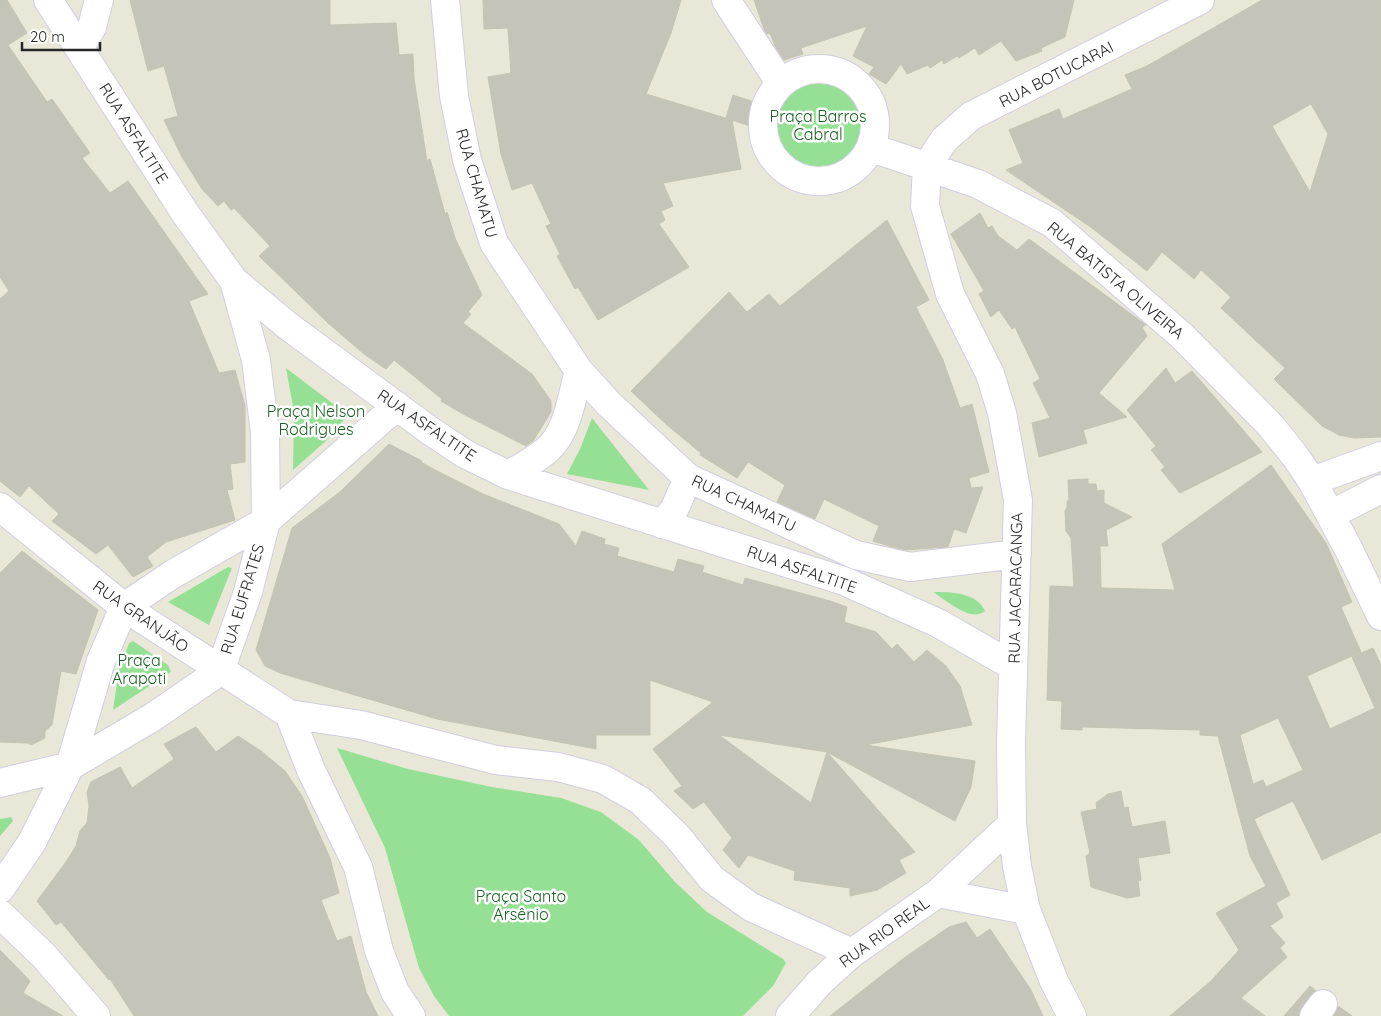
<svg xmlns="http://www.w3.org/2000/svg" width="1381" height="1016" font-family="Quicksand,sans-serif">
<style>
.green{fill:#96e095}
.building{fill:#c5c4b8;stroke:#c4c4b2;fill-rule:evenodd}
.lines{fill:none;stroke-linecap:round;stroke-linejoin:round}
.minor-casing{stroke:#d0cee0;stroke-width:30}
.minor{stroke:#fff;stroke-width:28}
.labels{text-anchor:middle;stroke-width:5;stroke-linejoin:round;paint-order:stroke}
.street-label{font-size:16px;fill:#272727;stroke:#fff}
.park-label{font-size:16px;fill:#1a6022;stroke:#fff}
</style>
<rect width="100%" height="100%" fill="#e9e8d8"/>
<path class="green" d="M773 125a46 46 0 1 1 92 0a46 46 0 1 1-92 0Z
M286 368 348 415 327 440 293 470 294 412Z
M592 418 649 490 567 474 580 449Z
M228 567 232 568 209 625 168 602Z
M933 592C950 592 977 592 985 611 971 623 946 600 933 592Z
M133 641 168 665 171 672 113 710 119 670 129 643Z
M337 748 408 769 492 787 561 798 601 812 639 840 675 882 707 912 783 959 786 963 773 986 743 1016H449L434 996 419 968 385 848Z
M11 817 13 821 0 836V819Z"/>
<path class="building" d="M0 0H7L27 33 8 45 47 102 52 99 90 153 82 158 110 193 128 181 208 294 189 301 219 373 235 370 245 406V462L230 464 233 489 227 490 235 520 166 542 147 557 153 566 133 577 108 545 96 554 52 521 59 514 29 486 20 497 0 481V299L9 291 0 277Z
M130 0H330V25L396 23 399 55 413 54 414 79 427 161 430 159 445 214 447 212 455 238 482 295 468 312 471 314 463 323 532 374 551 401V412L533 441 526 446 463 414 441 401 442 399 394 360 386 369 364 354 328 323 259 256 270 246 234 208 231 210 224 201 218 206 202 189 182 157 164 120 178 116 164 66 148 71Z
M483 0H681L671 33 646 94 732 120 741 169 663 183 673 206 661 211 665 220 659 224 689 267 598 320 578 287 575 289 557 256 560 254 546 226 551 224 532 183 512 190 501 154 488 77 511 73 508 28 484 29Z
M754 0H1074L1065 37 1041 48 1042 51 1016 61 1001 41 979 55 975 48 959 58 957 56 944 64 942 60 930 68 928 65 907 74 901 64 886 84 869 74 874 67 853 56 867 26 801 48 803 54 784 60 775 46 770 33 767 34 765 32Z
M1262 0H1381V437L1354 438 1339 435 1322 426 1274 379 1285 368 1221 308 1231 297 1201 270 1194 279 1162 252 1147 271 1092 228 1006 170 1023 163 1009 130 1059 109 1063 119 1132 89 1125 75 1147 66ZM1311 104 1328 134 1310 192 1272 126Z
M733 95 760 104 753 127 726 118Z
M980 213 988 228 992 226 998 236 1017 250 1029 239 1146 325 1142 327 1147 336 1099 393 1127 417 1083 430 1087 443 1039 457 1032 423 1050 418 1033 383 1040 379 1015 327 1012 329 999 310 991 317 979 294 984 291 951 234Z
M887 220 929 300 916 307 943 360 960 408 972 404 989 472 969 478 971 488 983 487 966 533 954 529 948 547 905 550 889 546 873 541 879 526 824 499 815 519 777 502 785 485 748 462 737 478 700 455 701 453 667 425 631 391 729 292 747 312 769 294 780 306Z
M1166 368 1175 383 1192 371 1262 452 1180 493 1161 470 1165 467 1151 450 1156 446 1127 410Z
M389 444 422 461 421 462 435 470 483 494 559 524 576 546 582 531 605 539 604 544 619 548 617 556 674 572 678 559 704 566 702 572 743 585 745 578 830 601 847 607 844 622 876 632 892 649 897 644 914 662 927 650 946 666 960 686 972 725 865 745 975 761 971 787 955 821 827 752 719 735 811 803 827 752 915 852 899 860 906 873 877 890 850 896V888L794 880 795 871 748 855 739 868 723 850 732 838 704 802 693 809 674 791 682 786 653 749 713 702 650 680V735H596V749L437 719 280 673 265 666 256 650 292 528 340 492Z
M1271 465 1326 543 1352 602 1341 607 1361 652 1307 676 1330 729 1375 708 1352 657 1373 648 1381 665V832L1322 860 1293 801 1254 819 1290 895 1276 903 1283 917 1270 926 1285 943 1280 948 1287 957 1241 998 1265 1016H1170L1211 981 1239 950 1216 913 1266 886 1250 856 1218 736 1200 735V730L1082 727V730L1061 729 1062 701 1047 700 1050 586 1074 587 1071 538 1066 531 1065 511 1067 507V501L1069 500 1068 480 1088 479V484H1096L1097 491 1104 490V503L1132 517 1106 530 1108 546H1100L1101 588 1175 590 1162 544ZM1278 718 1303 770 1266 787 1263 780 1253 784 1240 735Z
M22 551 98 610 76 674 61 671 52 725 45 731V738L31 745 28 743 0 742V573Z
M196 727 216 752 238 736 261 751 285 771 302 796 330 858 339 893 321 900 337 941 351 936 366 992 378 1016H134L110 979 109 980 61 922 56 925 37 901 66 862 76 846 80 831 87 823 89 806 87 792 91 782 120 767 132 788 174 759 164 744Z
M1121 791 1124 808 1128 807 1132 827 1165 821 1170 853 1138 858 1141 880 1138 881 1140 896 1127 898 1091 887 1086 856 1090 853 1081 812 1097 809 1096 803 1108 794Z
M966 922 977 938 990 929 1031 990 1043 1016H830L904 958 949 927Z
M0 950 30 981 23 993 63 1016H0Z
M1310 986 1316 991 1302 1007 1299 1016H1284Z
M1338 1006 1352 1016H1334Z"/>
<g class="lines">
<g class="minor-casing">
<path id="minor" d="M48 0 185 213 234 281 288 326 429 430 465 454 508 475 844 581 938 623 1013 666
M445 0 454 96 467 160 494 243 579 371 608 403 688 478 856 555 910 567 1017 554
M726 0 781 84
M80 47 92 27 99 0
M763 125a56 56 0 1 1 112 0a56 56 0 1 1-112 0Z
M872 148 978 184 1052 223 1182 336 1271 426 1295 456 1312 481 1348 548 1381 616
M508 475C521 468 535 460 547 450 568 432 572 396 579 371
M1312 481 1381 456
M0 507 124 607 289 714 361 725 496 760 558 767 603 779 641 801 677 836 712 879 751 907 852 953
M1330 515 1381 489
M662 524 674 510 688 478
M289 714 311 770 358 867 379 951 395 992 411 1016
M0 783 70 766 153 717 220 671 248 592 266 521 265 433 256 360 234 281
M0 889 32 842 70 766 101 661 124 607 173 574 266 521 397 406
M938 893 1026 910
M0 914 44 956 96 1016
M790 1016 820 982 852 953 938 893 1012 824
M1072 1016 1054 981 1026 910 1017 866 1012 824 1011 742 1018 500 1002 413 990 374 950 294 925 206 927 166 944 140 971 116 1200 0
M1314 1016 1323 1004"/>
</g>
<use href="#minor" class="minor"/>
</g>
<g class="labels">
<g class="street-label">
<text transform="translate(1056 74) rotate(-27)" y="6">RUA BOTUCARAI</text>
<text transform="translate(134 133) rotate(58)" y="6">RUA ASFALTITE</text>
<text transform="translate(477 183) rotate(74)" y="6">RUA CHAMATU</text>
<text transform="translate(1116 280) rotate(40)" y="6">RUA BATISTA OLIVEIRA</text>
<text transform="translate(427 425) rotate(34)" y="6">RUA ASFALTITE</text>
<text transform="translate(744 503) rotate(25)" y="6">RUA CHAMATU</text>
<text transform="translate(802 569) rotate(19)" y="6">RUA ASFALTITE</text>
<text transform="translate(1015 588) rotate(-89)" y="6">RUA JACARACANGA</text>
<text transform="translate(242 599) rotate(-73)" y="6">RUA EUFRATES</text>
<text transform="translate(141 616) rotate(35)" y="6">RUA GRANJÃO</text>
<text transform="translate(884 932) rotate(-36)" y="6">RUA RIO REAL</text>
</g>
<g class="park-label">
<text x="818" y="122">Praça Barros<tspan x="818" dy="18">Cabral</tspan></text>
<text x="316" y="417">Praça Nelson<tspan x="316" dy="18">Rodrigues</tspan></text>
<text x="139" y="666">Praça<tspan x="139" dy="18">Arapoti</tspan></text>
<text x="521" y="902">Praça Santo<tspan x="521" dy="18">Arsênio</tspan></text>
</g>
</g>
<path d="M22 42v8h78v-8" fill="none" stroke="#272727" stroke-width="2.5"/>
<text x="30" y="42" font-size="15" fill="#272727" stroke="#ffffff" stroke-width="4" paint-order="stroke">20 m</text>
</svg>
